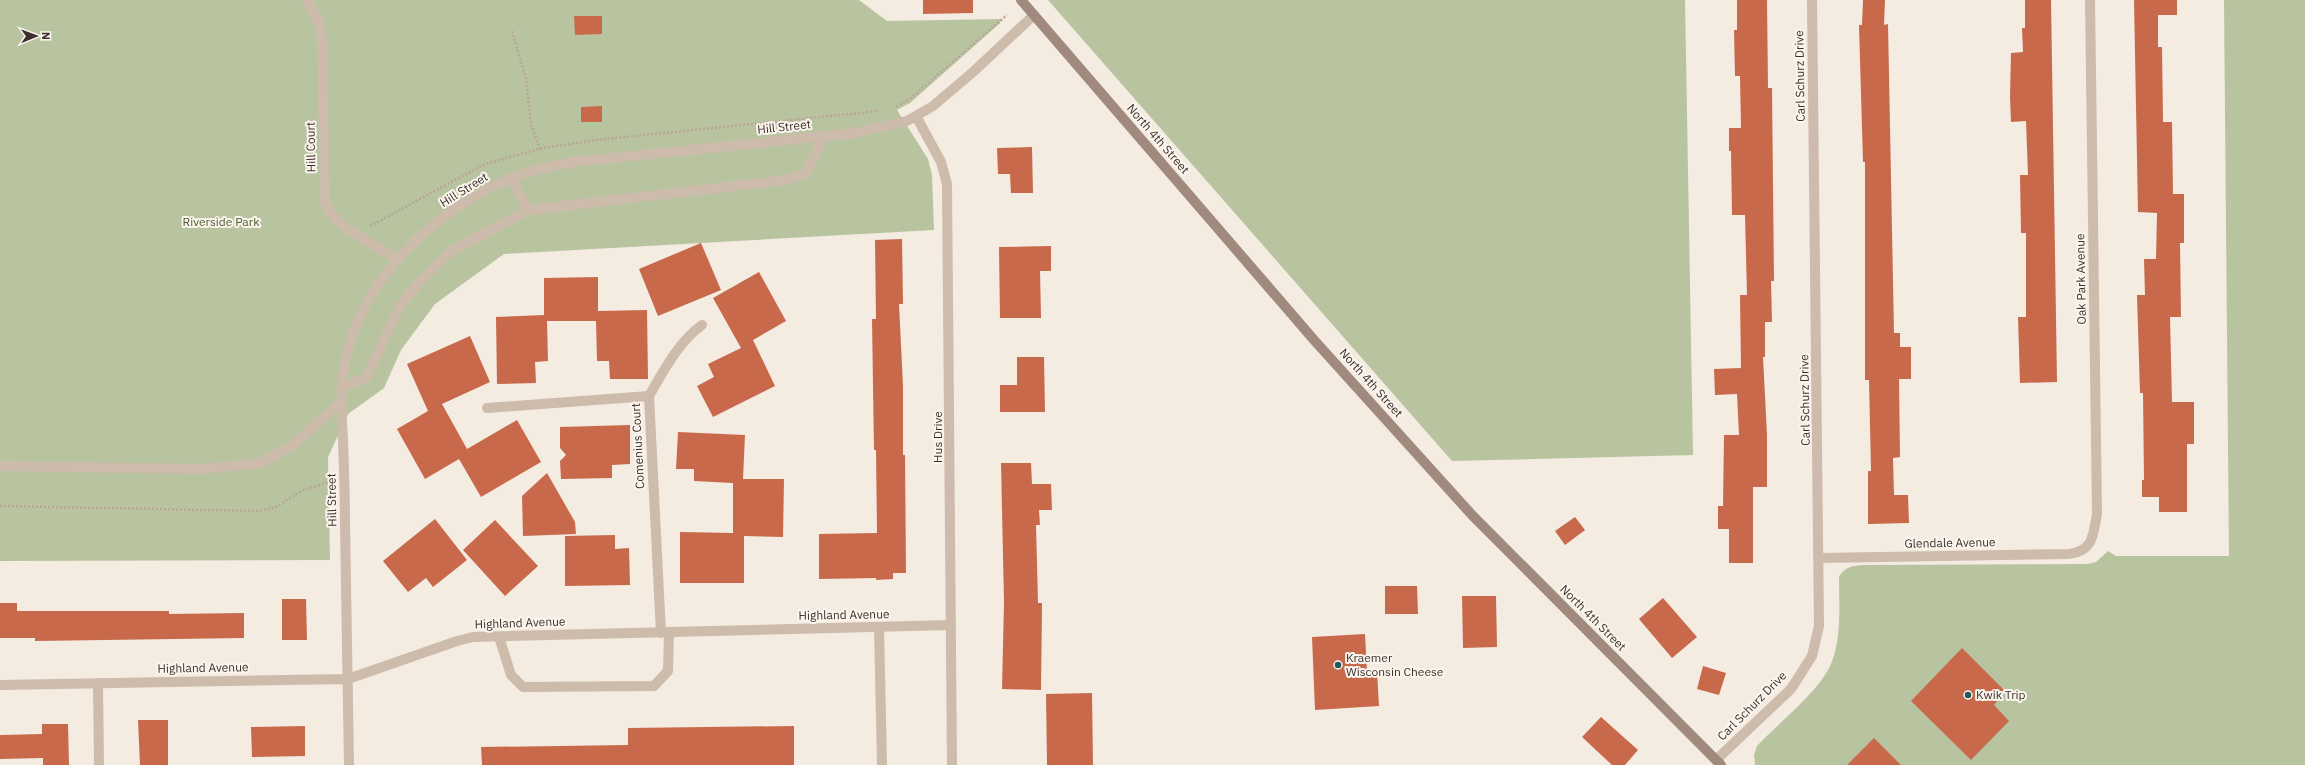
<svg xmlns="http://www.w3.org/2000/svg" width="2305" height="765" font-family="'IBM Plex Sans',sans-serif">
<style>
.green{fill:#b8c4a0}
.building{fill:#c8694b}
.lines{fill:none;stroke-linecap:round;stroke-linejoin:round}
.path{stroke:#b9a596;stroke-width:2.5;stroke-dasharray:2 2;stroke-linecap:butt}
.lane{stroke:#cdbbac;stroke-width:10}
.street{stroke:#cdbbac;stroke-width:10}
.secondary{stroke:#a18a7d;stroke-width:10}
.poi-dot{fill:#1f5a5e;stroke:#fbf5ee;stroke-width:1.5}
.labels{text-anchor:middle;stroke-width:4;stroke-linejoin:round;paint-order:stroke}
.street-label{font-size:12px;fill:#3b302b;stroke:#fbf5ee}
.park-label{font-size:12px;fill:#4a5a2e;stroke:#fbf5ee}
.poi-label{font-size:12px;fill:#3b302b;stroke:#fbf5ee;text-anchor:start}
</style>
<rect width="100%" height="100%" fill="#f4ebe1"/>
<path class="green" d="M0 0H859L887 21 1002 19 999 24 910 103 897 110 928 159 932 175 934 230 504 254 435 304 401 350 384 388 348 414 328 457 330 560 0 561Z
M1048 0H1685L1693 455 1452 461Z
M2224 0H2305V765H1755L1754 755 1757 746C1778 723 1819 692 1831 664 1842 638 1839 604 1839 577 1845 566 1853 566 1864 565L2087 564 2096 562 2108 551 2116 556H2229Z"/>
<path class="building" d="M923 0H973V13L923 14Z
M1737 0H1767L1768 88H1772L1774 281H1771L1772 322H1765V357H1763L1767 435V487H1753V563H1729V529H1718V506H1723L1724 435H1739L1737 394 1715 395 1714 369 1741 368 1740 295H1747L1745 215H1732L1731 151H1729V128H1741L1740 76H1735L1734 30H1737Z
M1863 0H1885L1884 25 1888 24 1894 333H1900V347H1911V379H1899L1900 457 1893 458 1894 495H1908L1909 523 1868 524V471H1871L1869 380H1865V162H1863L1859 25H1862Z
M2025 0H2051L2057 382 2020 383 2018 317H2026V233H2021L2020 175H2028L2026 121 2011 122 2010 96 2011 53 2023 52 2022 28H2025Z
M2134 0H2177V15H2158V47H2162L2163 122H2172L2173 194H2184V243H2180L2181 317H2170L2172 402H2194V444H2187V512H2159V497H2142V480H2144L2143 393H2140L2137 295H2145L2144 259H2156L2157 213 2138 212Z
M574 16H602V34L575 35Z
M602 106V122H581V107Z
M1032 147 1033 193H1011L1010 174H998L997 148Z
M902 239 903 304H899L903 386V455H905L906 573H893V579L876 580V578L819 579V534L877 533 876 450H874L872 319H876L875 240Z
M701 243 721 290 658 316 639 269Z
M1051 246V271H1040L1041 318H1000L999 247Z
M759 272 786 321 753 340 775 386 713 417 697 386 714 377 708 364 741 348 713 298Z
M598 277V311L647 310 648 379H610L609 361H597L596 321H547L548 361 535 362 536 383 497 384 496 317 544 315V278Z
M470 336 490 382 442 404 467 449 517 420 541 462 481 497 459 459 425 479 397 429 428 411 407 364Z
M1017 357H1044L1045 412H1000V385H1017Z
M630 425V464L612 465V478L561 479 560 461 566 455 560 448V427Z
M678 432 745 435 743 479H784L783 537 744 536V583H680V532L733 533V483L694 481V469H676Z
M1001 463H1031L1032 484H1051L1052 510H1039L1040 525H1036L1038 603H1042L1041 690 1002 689 1004 602Z
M547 473 575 522 576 534 523 536 522 496Z
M1575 517 1585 530 1565 545 1555 531Z
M435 519 467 560 433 587 426 578 408 592 383 561Z
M495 520 538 566 505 596 463 550Z
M615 535V549L629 548 630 585 565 586V536Z
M1385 586H1417L1418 614H1385Z
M1462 596H1496L1497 647 1463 648Z
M1663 598 1697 637 1672 658 1639 619Z
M282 599H306L307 640H282Z
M0 603H17V611H169V614L244 613V638L35 641V638H0Z
M1365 634 1367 672H1377L1379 706 1315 710 1312 637Z
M1962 648 2005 691 1994 705 2009 721 1971 760 1911 701Z
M1703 666 1726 673 1719 695 1697 689Z
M1092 693 1093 765H1047L1046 694Z
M1601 717 1638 750 1625 765H1612L1582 737Z
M138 720H168V765H140Z
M42 724H68L69 765H43V758L0 759V735L42 734Z
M305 726V756L252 757 251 727Z
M794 726V765H482L481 747 628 745V728Z
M1874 738 1901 765H1847Z"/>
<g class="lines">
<path class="path" d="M512 31 526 79 531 124 540 149
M896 107 911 98 1007 15
M370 226 485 164 543 148 596 140 879 111
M0 506 259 511 276 507 301 491 331 481"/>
<path class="lane" d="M307 0 320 25 322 38 325 202C332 226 377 246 398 259
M510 178 529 210
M342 387 366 378 400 306 420 282 451 251 529 210 785 180 805 174 825 136
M649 396C663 372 678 342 702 325
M487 408 649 396 661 633
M879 627 882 765
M499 637 511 675 523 687 654 686 668 671 669 632"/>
<path class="street" d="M916 116 941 162 947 184 952 765
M0 466 202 469 260 463 292 446 341 402
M1820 558 2069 554C2094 551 2093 534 2097 514L2090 0
M98 683 99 765
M0 685 348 679 457 641 473 637 951 625
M1716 760 1791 689 1812 656 1819 626 1812 0
M349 765C348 685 347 605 345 524 345 496 344 468 343 440 342 419 340 397 343 375 354 285 433 209 514 177 533 169 554 166 574 162L855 133 907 121 933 106 973 72 1034 15"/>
<path class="secondary" d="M1021 0 1314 340 1472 515 1721 765"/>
</g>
<g class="poi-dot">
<circle cx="1338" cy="665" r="4"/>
<circle cx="1968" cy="695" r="4"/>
</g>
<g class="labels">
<g class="street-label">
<text transform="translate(1800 76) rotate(-91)" y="4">Carl Schurz Drive</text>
<text transform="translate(784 127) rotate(-6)" y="4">Hill Street</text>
<text transform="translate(1158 139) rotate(49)" y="4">North 4th Street</text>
<text transform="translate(311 147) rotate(-91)" y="4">Hill Court</text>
<text transform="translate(464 190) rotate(-32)" y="4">Hill Street</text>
<text transform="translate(2081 279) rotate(-91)" y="4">Oak Park Avenue</text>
<text transform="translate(1371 383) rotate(48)" y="4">North 4th Street</text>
<text transform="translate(1805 400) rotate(-91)" y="4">Carl Schurz Drive</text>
<text transform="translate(938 437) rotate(-90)" y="4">Hus Drive</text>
<text transform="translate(638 446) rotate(-93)" y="4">Comenius Court</text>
<text transform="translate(332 500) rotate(-91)" y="4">Hill Street</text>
<text transform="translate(1950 543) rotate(-1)" y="4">Glendale Avenue</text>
<text transform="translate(844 615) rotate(-1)" y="4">Highland Avenue</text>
<text transform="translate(1593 618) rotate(45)" y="4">North 4th Street</text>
<text transform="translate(520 623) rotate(-2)" y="4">Highland Avenue</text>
<text transform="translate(203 668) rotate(-1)" y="4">Highland Avenue</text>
<text transform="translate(1752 706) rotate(-45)" y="4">Carl Schurz Drive</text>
</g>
<g class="park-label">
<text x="221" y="226">Riverside Park</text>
</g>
<g class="poi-label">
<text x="1346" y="662">Kraemer<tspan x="1346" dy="14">Wisconsin Cheese</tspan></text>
<text x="1976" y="699">Kwik Trip</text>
</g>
</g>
<g transform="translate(36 36) rotate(89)" stroke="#fbf5ee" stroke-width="3" paint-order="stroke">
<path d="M0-3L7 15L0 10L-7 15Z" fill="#3b302b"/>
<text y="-6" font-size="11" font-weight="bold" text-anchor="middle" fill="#3b302b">N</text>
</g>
</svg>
